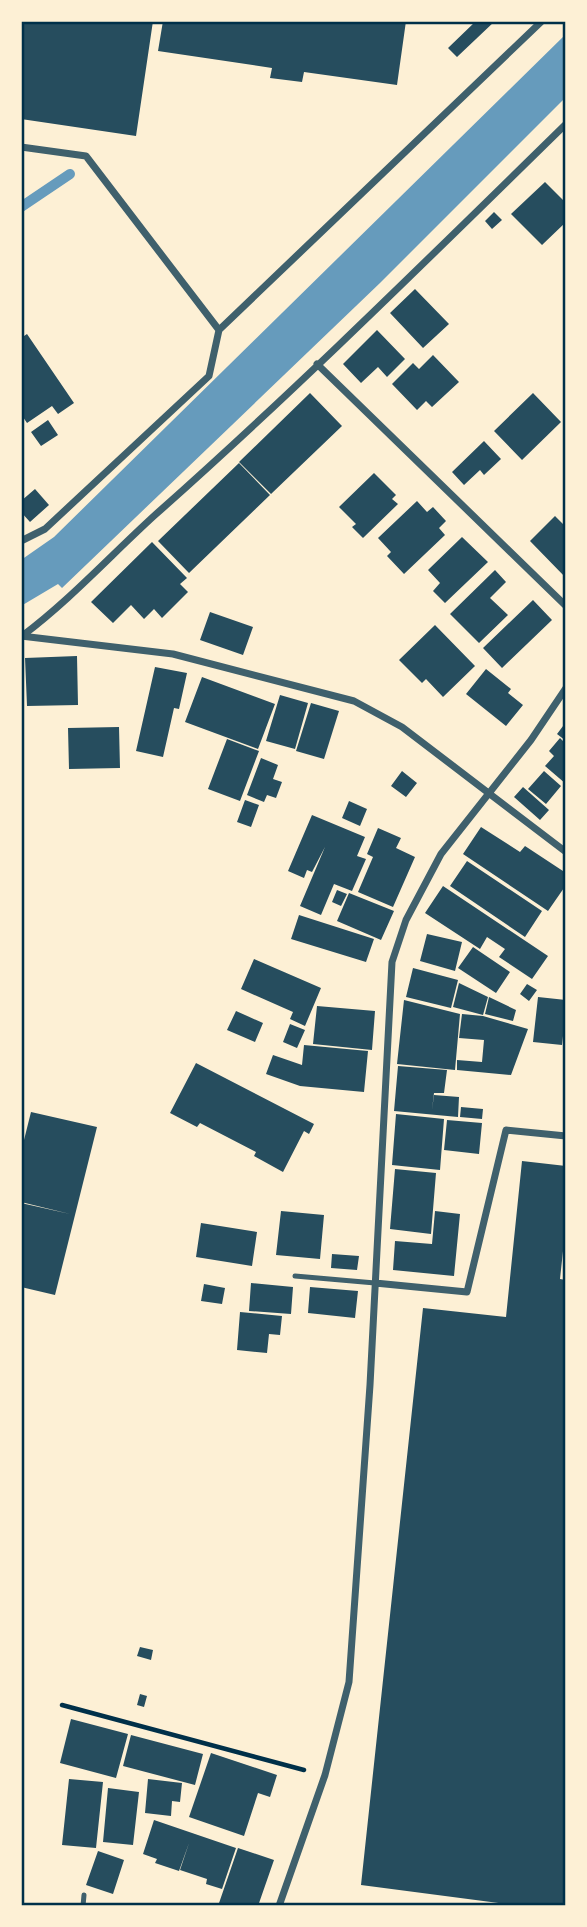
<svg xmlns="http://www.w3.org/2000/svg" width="587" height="1927" font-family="Poppins,sans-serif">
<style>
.water{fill:#669bbc}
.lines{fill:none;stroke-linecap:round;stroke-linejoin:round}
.stream{stroke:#669bbc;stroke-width:10}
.building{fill:#264d5e}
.path{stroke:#003049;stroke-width:4.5}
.service{stroke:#3f606c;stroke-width:5}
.minor{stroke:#3f606c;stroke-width:7}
.neatline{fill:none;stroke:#003049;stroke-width:2.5}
</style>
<rect width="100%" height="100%" fill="#fdf0d5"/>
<path class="water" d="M566 34V97L380 283 62 588 58 584 21 606V560L54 537Z"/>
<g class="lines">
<path class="stream" d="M21 207 70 174"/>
</g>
<path class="building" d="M21 21H153L136 136 21 119Z
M163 21 371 24 372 21H406L397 85 304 72 302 82 270 78 272 68 158 51Z
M476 21H495L457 57 448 48Z
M545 182 566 203V222L542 245 511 214Z
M494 212 502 220 492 229 485 221Z
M415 289 449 324 423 348 390 313Z
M377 330 405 359 387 377 378 367 361 383 343 364Z
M27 334 74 403 58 414 52 406 27 423 21 414V338Z
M433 355 459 382 432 407 426 401 417 410 392 384 413 363 419 369Z
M310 393 342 426 271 494 239 462Z
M533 393 561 422 522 460 494 431Z
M48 420 58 435 41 446 31 432Z
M484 441 501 459 484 475 480 470 464 485 452 472Z
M239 463 270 495 189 573 158 541Z
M374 473 396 495 392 499 398 504 363 538 352 527 356 524 339 507Z
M35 489 49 505 30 522 21 512V501Z
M417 501 427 512 433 507 446 521 439 528 445 535 404 574 387 556 391 552 378 538Z
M555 516 566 527V578L530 541Z
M462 537 488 562 445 603 433 591 440 583 428 570Z
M152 542 187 578 180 584 188 592 162 618 154 609 144 619 131 605 113 623 91 602Z
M495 570 506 582 490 598 508 615 479 643 450 614Z
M533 600 552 620 502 668 483 648Z
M210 612 253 627 243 655 200 640Z
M435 625 475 666 443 697 426 679 422 683 399 660Z
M77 656 78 705 27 706 25 658Z
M155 667 187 673 179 709 174 708 163 757 136 751Z
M486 669 511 689 508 693 523 705 506 726 466 694Z
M202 677 275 704 258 749 185 722Z
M280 695 308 703 295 749 266 741Z
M311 703 339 711 324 759 296 751Z
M566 722V741L557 734Z
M119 727 120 768 69 769 68 728Z
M560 738 566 744V784L545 766 554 756 549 751Z
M227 739 259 751 240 801 208 789Z
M261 758 278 765 273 779 282 782 276 798 267 795 264 802 247 795Z
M402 771 417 783 406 797 391 786Z
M544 771 561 786 546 804 528 789Z
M523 787 549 810 540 820 514 797Z
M245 800 259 805 251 827 237 822Z
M349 801 367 809 360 826 342 818Z
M312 815 365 837 357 856 366 859 352 891 334 884 321 915 300 906 325 847 312 872 307 870 304 878 288 871Z
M481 827 520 852 525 846 566 873V885L548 911 463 854Z
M378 828 401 838 396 848 415 857 393 907 358 892 373 857 367 854Z
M467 861 542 911 525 937 450 886Z
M443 886 548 956 532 979 499 957 505 949 487 937 480 949 425 913Z
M337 890 347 894 341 906 332 902Z
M349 893 394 911 381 940 337 921Z
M299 915 374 939 366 962 291 939Z
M427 934 462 942 455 971 420 961Z
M473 947 510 972 496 993 458 968Z
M254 959 321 988 305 1026 290 1019 293 1012 241 989Z
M413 968 458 980 451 1008 406 997Z
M459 983 488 997 483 1015 453 1007Z
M527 984 537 990 529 1001 520 994Z
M489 997 516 1010 513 1021 485 1014Z
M538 997 566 1000V1036H563L562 1045 533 1042Z
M404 1000 460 1014 455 1070 397 1064Z
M317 1006 375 1011 372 1050 313 1044Z
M236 1011 263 1023 255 1042 227 1030Z
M462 1014 483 1016 528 1029 511 1075 457 1070V1060L482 1062 484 1040 459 1038Z
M290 1024 305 1030 297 1048 283 1042Z
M304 1045 368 1051 364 1092 300 1086 266 1074 273 1055 302 1065Z
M196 1063 314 1124 309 1134 304 1131 283 1172 254 1156 256 1152 200 1123 197 1127 170 1113Z
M398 1066 447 1070 444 1093H434L432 1110 434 1095 459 1097 458 1117 394 1111Z
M461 1107 483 1109 482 1119 460 1117Z
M31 1112 97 1127 55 1295 21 1287V1203L70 1214 21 1202V1152Z
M396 1114 444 1119 440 1170 392 1165Z
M447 1120 482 1123 479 1154 444 1150Z
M522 1161 566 1166V1223L560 1279 566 1280V1906H521L361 1885 423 1308 506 1317Z
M395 1169 436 1173 431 1234 390 1229Z
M281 1211 324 1215 320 1259 276 1255Z
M435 1211 460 1214 454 1276 393 1270 395 1241 432 1244Z
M201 1223 257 1232 252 1266 196 1257Z
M332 1254 359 1256 357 1270 331 1268Z
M251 1283 293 1287 291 1314 249 1311Z
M204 1284 225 1288 222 1304 201 1301Z
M310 1287 358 1291 355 1318 308 1313Z
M240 1312 282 1316 280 1335 269 1334 267 1353 237 1350Z
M140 1647 153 1650 151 1660 137 1656Z
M140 1694 147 1696 144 1707 137 1705Z
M71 1719 128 1734 116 1778 60 1763Z
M131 1735 203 1754 195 1785 123 1766Z
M211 1753 277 1775 270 1797 258 1793 244 1836 189 1817Z
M69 1779 103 1782 96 1848 62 1845Z
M148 1779 182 1783 180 1802 172 1801 171 1816 145 1813Z
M108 1788 139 1792 133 1845 103 1842Z
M154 1820 236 1848 222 1889 206 1884 207 1879 180 1870 189 1843 179 1871 155 1863 157 1859 143 1854Z
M238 1848 274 1860 258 1906H218Z
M98 1851 124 1860 113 1894 86 1885Z"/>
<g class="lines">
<path class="path" d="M62 1705 304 1770"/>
<path class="service" d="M295 1276 375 1283
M83 1906 84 1895"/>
<path class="minor" d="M21 147 86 156 219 330 542 21
M317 364 566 606
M21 541 45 529 209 376 219 330
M21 636 173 654 354 701 402 727 566 852
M22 636C70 600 111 555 155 515 296 390 431 256 566 124
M375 1283 467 1292 506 1130 566 1136
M279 1906 325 1775 349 1682 370 1385 392 962 406 920 441 854 531 740 566 688"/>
</g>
<rect width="587" height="1927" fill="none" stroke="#fdf0d5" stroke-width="46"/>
<rect x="23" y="23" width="541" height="1881" class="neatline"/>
</svg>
